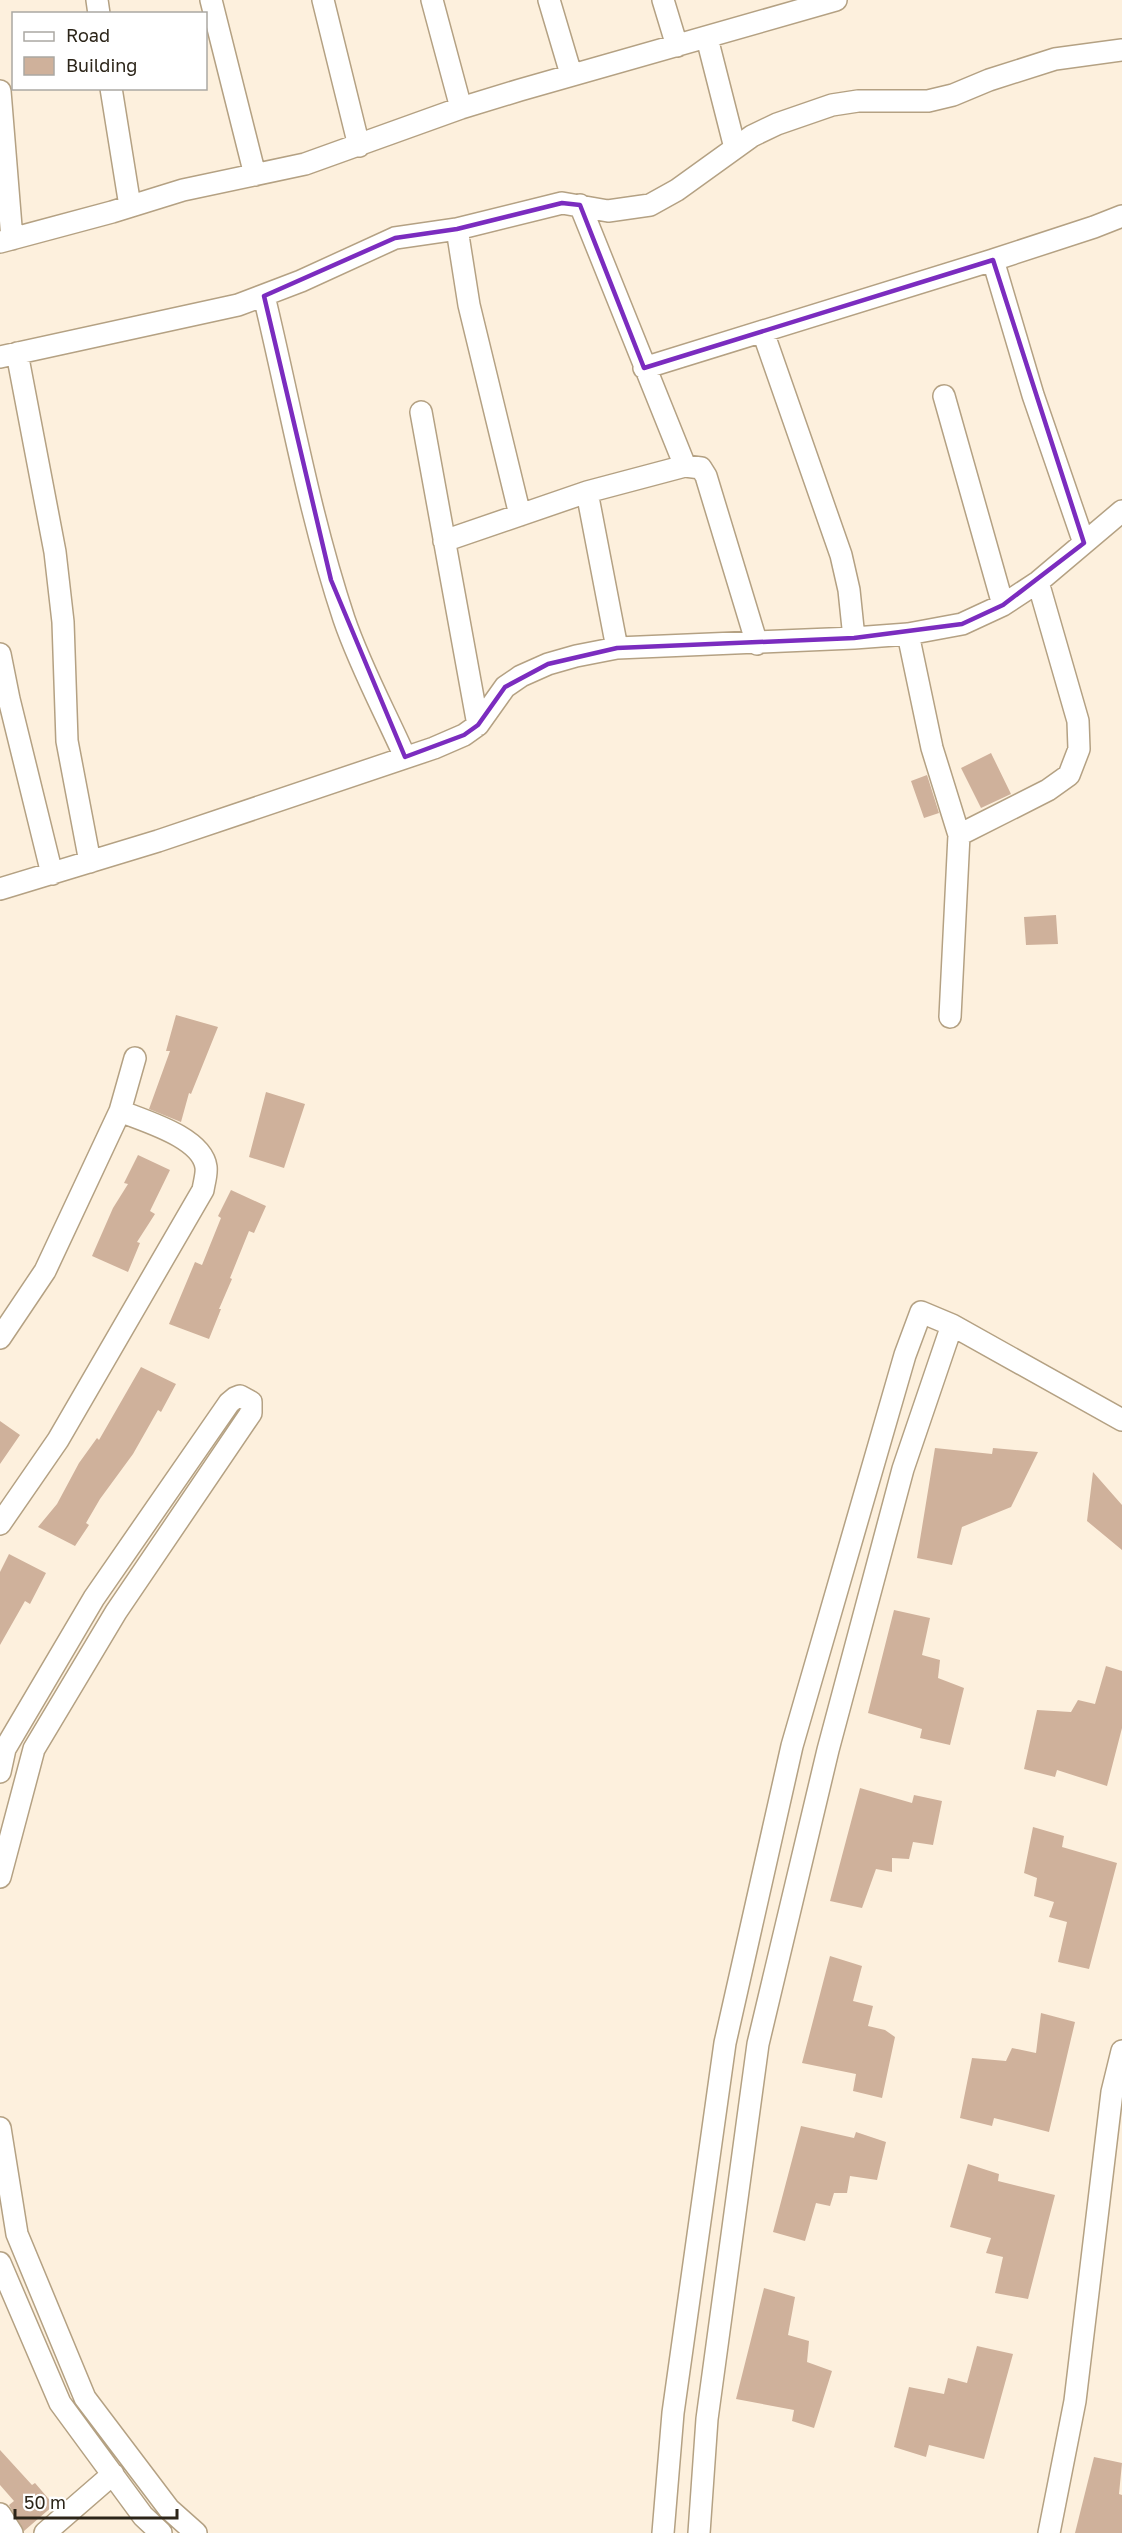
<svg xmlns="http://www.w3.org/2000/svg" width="1122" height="2533" font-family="'Golos Text',sans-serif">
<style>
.building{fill:#cfb19b}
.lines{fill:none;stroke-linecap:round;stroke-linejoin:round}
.street-casing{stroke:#b4a183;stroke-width:24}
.street{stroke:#fff;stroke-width:21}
.marked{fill:none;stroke:#7b2cbf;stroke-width:4.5;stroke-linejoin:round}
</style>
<rect width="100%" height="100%" fill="#fdf0dd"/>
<path class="building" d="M991 753 1011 794 981 808 961 768Z
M927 775 939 813 924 818 911 781Z
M1056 915 1058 944 1026 945 1024 917Z
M176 1015 218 1027 191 1094 189 1093 181 1122 149 1109 170 1051H166Z
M266 1092 305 1104 284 1168 249 1157Z
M138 1155 170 1170 150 1211 155 1214 137 1242 140 1243 128 1272 92 1256 113 1208 128 1184 124 1183Z
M231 1190 266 1206 254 1233 249 1231 230 1278 232 1279 219 1309H221L209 1339 169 1324 195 1262 202 1265 221 1218 218 1216Z
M141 1367 176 1384 161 1412 158 1410 133 1454 100 1499 86 1523 89 1525 75 1546 38 1527 57 1504 79 1463 97 1438 99 1440Z
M0 1421 20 1435 0 1464Z
M935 1448 992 1454 993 1448 1038 1452 1011 1507 962 1527 952 1565 917 1558Z
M1093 1472 1122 1505V1550L1087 1521Z
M9 1554 46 1573 30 1604 25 1601 0 1645V1572Z
M894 1610 930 1618 922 1655 940 1660 938 1678 964 1688 950 1745 920 1738 922 1729 868 1713Z
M1106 1666 1122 1671V1728L1107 1786 1057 1770 1055 1777 1024 1769 1037 1710 1071 1712 1078 1700 1095 1704Z
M860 1788 912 1803 914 1795 942 1801 933 1845 913 1842 909 1859 892 1858V1872L876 1869 862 1908 830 1901Z
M1033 1827 1064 1836 1062 1847 1117 1863 1089 1969 1058 1962 1067 1922 1049 1917 1054 1902 1034 1896 1037 1878 1024 1873Z
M830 1956 862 1966 853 2001 873 2006 868 2026 885 2030 895 2037 882 2098 853 2091 856 2074 802 2063Z
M1041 2013 1075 2022 1049 2132 994 2118 992 2126 960 2118 972 2058 1006 2061 1012 2048 1036 2053Z
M801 2126 854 2138 856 2132 886 2142 877 2180 850 2176 847 2193H834L830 2206 816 2203 805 2241 773 2232Z
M968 2164 999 2174 998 2181 1055 2195 1028 2299 995 2293 1003 2257 986 2253 991 2238 950 2227Z
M764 2288 795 2297 788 2335 809 2341 807 2362 832 2371 814 2428 792 2421 794 2410 736 2399Z
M977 2346 1013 2354 984 2459 929 2445 926 2457 894 2447 909 2387 944 2394 948 2378 967 2383Z
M0 2450 32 2485 35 2483 54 2505 24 2531 9 2505 14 2501 0 2485Z
M1094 2457 1122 2463 1119 2494 1122 2495V2533H1075Z"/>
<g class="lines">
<g class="street-casing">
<path id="street" d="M97 0 99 14
M211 0 255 175
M323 0 359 146
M432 0 461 108
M549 0 571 74
M663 0 677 46
M707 38 735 148
M111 88 130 206
M0 91 12 239
M580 205 685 466 587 492 617 648
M457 229 469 305 520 515
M0 242 112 212 183 190 305 164 461 108 520 90 836 0
M993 260 1094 227 1122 216
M264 296C290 404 309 514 344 619 360 666 385 712 405 757
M763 332 841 555 849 590 854 638
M17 353 55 552 63 622 67 741 90 862
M0 357 238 305 301 281 395 238 457 229 562 203 608 211 650 205 677 190 752 136 777 124 832 105 858 101H928L953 95 989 80 1055 59 1122 50
M644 368 993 260 1033 395 1084 543
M944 396 1003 605
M421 412 478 725
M685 466 701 468 706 476 757 644
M444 541 587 492
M908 634 932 748 959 835
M0 654 9 699 52 874
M0 889 158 841 434 748 464 735 478 725 505 687 521 676 548 664 576 656 617 648 854 638 908 634 962 624 1003 605 1038 582 1122 511
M950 1017 959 835 1048 790 1069 775 1079 749 1078 721 1038 582
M0 1338 45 1271 120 1111 135 1058
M0 1524 58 1440 203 1190C204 1183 207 1174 206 1167 202 1137 144 1121 120 1111
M0 1772 5 1749 94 1598 229 1403 235 1398 240 1396 251 1402V1413L116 1612 34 1749 0 1877
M0 2128 17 2234 85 2398 169 2509 196 2533
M0 2263 60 2403 143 2516 161 2533
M0 2514 12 2533
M45 2533 113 2474
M663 2533 673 2413 725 2043 792 1746 905 1355 921 1312 952 1325 1122 1420
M699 2533 707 2419 758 2044 828 1750 903 1469 952 1325
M1049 2533 1075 2401 1112 2092 1122 2051"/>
</g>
<use href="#street" class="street"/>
</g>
<path class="marked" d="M562 203 580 205 644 368 993 260 1084 543 1003 605 962 624 854 638 617 648 548 664 505 687 478 725 464 735 405 757 331 580 264 296 395 238 457 229Z"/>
<rect x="12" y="12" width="195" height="78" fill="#ffffff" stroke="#aba8a3" stroke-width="1.5"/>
<rect x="24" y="32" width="30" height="9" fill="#ffffff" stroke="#aba8a3" stroke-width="1.5"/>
<text x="66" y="42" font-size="18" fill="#2c2519">Road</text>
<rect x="24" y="57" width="30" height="18" fill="#cfb19b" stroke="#aba8a3" stroke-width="1.5"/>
<text x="66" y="72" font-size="18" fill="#2c2519">Building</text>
<path d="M15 2509v9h162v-9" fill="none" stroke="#2c2519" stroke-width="3"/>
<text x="24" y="2509" font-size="18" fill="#2c2519" stroke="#ffffff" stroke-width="4.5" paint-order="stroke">50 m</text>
</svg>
